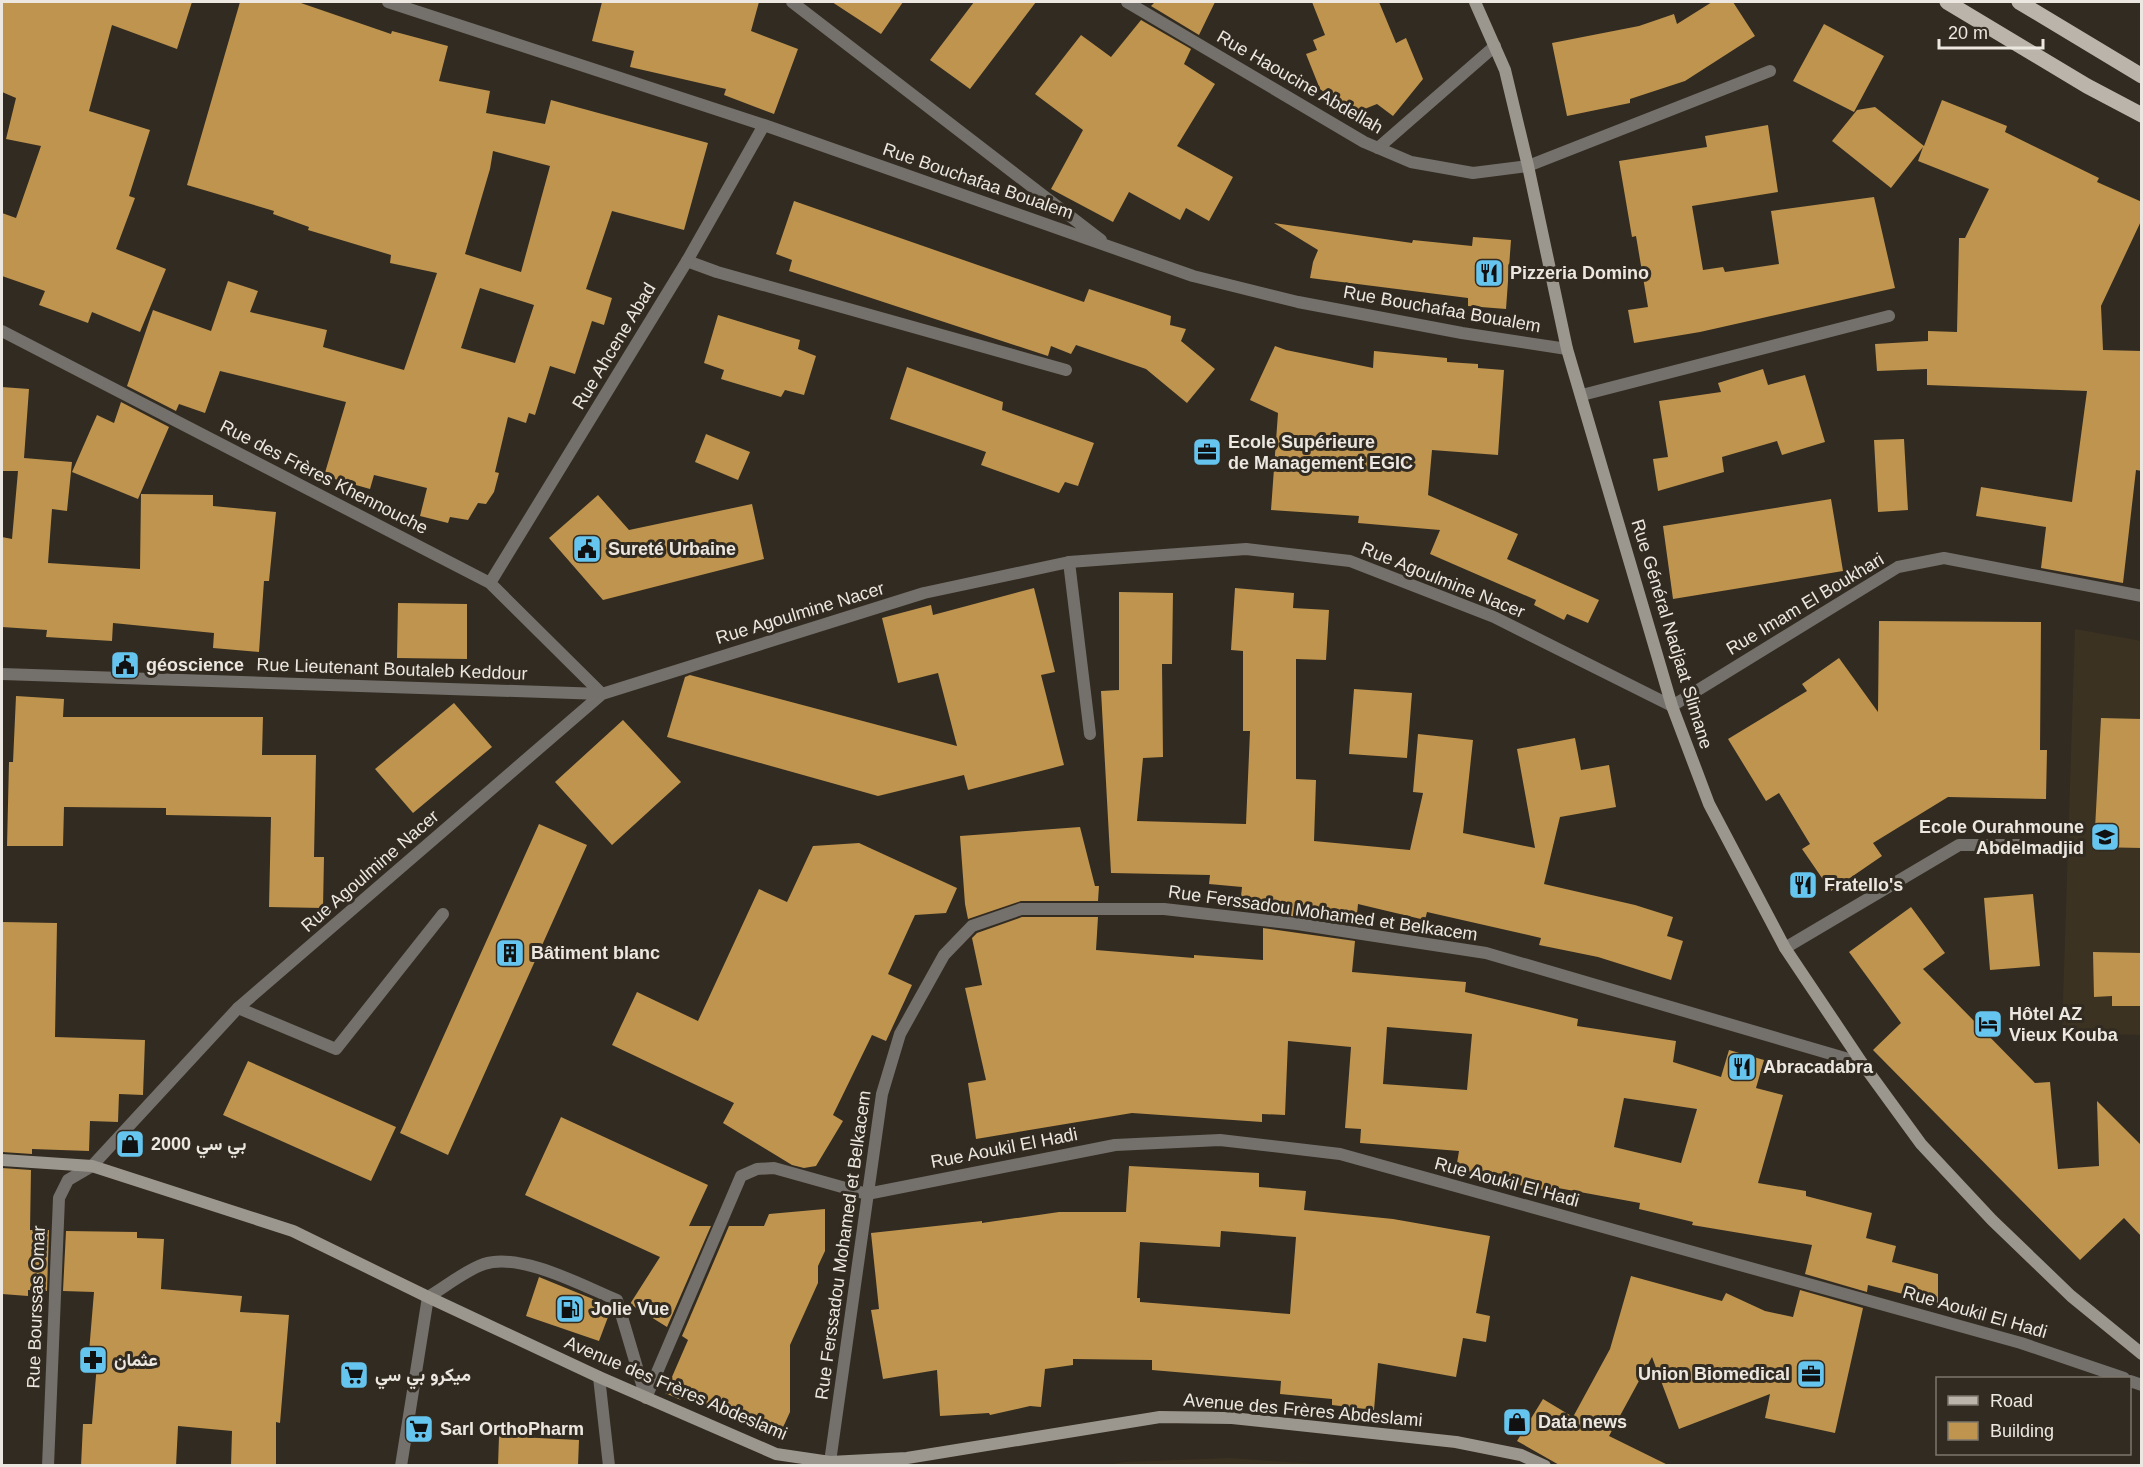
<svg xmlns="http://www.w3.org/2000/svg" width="2143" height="1467" font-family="Helvetica,Vazirmatn,sans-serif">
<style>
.built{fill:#3c3222}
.building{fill:#be944e;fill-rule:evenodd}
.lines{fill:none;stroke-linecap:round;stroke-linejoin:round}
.lane{stroke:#74706b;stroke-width:12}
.street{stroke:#74706b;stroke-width:12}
.secondary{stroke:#9c978e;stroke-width:12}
.primary{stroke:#bbb4aa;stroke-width:15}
.labels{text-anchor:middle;stroke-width:6;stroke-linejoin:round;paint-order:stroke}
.street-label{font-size:18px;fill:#ece8e1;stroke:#322b21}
.poi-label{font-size:18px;font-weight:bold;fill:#ece8e1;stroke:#322b21;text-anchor:start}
</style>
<rect width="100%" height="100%" fill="#322b21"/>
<path class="built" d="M2075 629 2141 641 2142 1035 2062 1033Z
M1229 1458 1330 1465H1106L1124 1462Z"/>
<path class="building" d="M2 2H192L177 49 112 25 89 111 150 130 129 196 135 198 116 249 166 269 140 332 92 312 88 323 39 305 45 291 2 276V213L16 218 41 146 6 139 16 98 2 92Z
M240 2H298L391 34 392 31 448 46 439 81 490 91 486 113 545 124 551 100 708 143 684 230 612 211 586 289 612 298 604 325 592 321 575 374 550 366 535 415 529 413 526 423 508 417 495 472 499 473 494 492 486 504 478 503 468 520 450 517 448 523 420 516 427 488 374 475 370 489 324 476 346 402 220 371 205 413 179 404 176 411 127 386 153 310 211 331 228 281 258 291 250 312 327 330 323 347 404 370 437 273 390 263 391 255 308 230 309 227 273 214 274 211 187 185ZM493 151 550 166 521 272 465 254 490 169ZM480 288 534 305 515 363 461 348Z
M602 2H759L751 31 798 49 774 114 724 95 726 89 630 67 634 51 592 41Z
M832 2H903L881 34Z
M974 2H1036L970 89 930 60Z
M1155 2H1215L1199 35 1151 6Z
M1312 2H1379L1396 43 1406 38 1423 79 1393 116 1377 104 1352 114 1320 89 1306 54 1317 50 1313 40 1325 35Z
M1712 2H1733L1755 36 1685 81 1630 99V103L1567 116 1552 43 1639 26 1674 14 1677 24Z
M1141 20 1191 49 1184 64 1215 84 1177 146 1233 177 1209 221 1186 208 1180 220 1129 192 1113 222 1051 189 1083 130 1035 94 1081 35 1111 57Z
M1824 24 1884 56 1854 112 1793 81Z
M1942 100 2007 126 2005 132 2099 178 2097 182 2142 202V219L2101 306 2103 350 2142 351V471L2136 470 2123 583 2041 568 2046 527 1976 516 1981 487 2072 502 2087 391 1927 385V369L1877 371 1875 344 1928 341V331L1957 332 1959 238H1965L1989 189 1918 161 1923 147 1891 188 1832 141 1857 110 1875 107 1924 146Z
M1768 125 1778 192 1692 206 1703 270 1723 267 1725 272 1779 264 1771 211 1874 197 1895 288 1700 332 1634 343 1628 310 1648 307 1636 236 1632 237 1619 161 1707 147 1705 136Z
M794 201 1084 302 1089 289 1171 316 1170 325 1186 329 1181 341 1215 369 1187 403 1146 369 1076 345 1071 354 1051 346 1048 356 789 271 792 260 776 254Z
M1274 223 1412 243 1413 240 1472 246 1473 237 1511 240 1506 309 1468 306V298L1310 278 1313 262 1318 250Z
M718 315 800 340 798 349 816 356 804 395 785 390 781 397 721 379 724 370 704 363Z
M1275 346 1286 350 1373 368 1374 351 1447 358V362L1478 364V368L1504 370 1498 455 1432 450 1428 495 1518 534 1507 559 1599 600 1588 623 1567 614 1564 620 1534 605 1536 600 1430 554 1440 530 1358 523 1359 516 1271 510 1278 413 1250 400Z
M907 367 1003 402 1002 410 1094 443 1078 486 1065 482 1059 493 981 465 986 452 890 419Z
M1763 369 1768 385 1805 375 1825 442 1782 455 1777 441 1722 457 1724 472 1658 491 1653 459 1668 457 1659 401 1721 392 1718 383Z
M2 387 29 389 24 458 72 462 67 511 52 509 48 563 140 569 141 494 213 495V506L276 512 269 581H264L259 652 213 648 214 633 113 623 112 641 46 637 47 630 2 627V537L12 539 18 471H2Z
M121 402 169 427 138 499 72 472 97 415 114 423Z
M706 434 750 452 738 480 695 462Z
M1904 439 1908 510 1878 512 1874 440Z
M598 495 629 530 752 504 764 559 603 600 549 538Z
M1831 499 1843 571 1673 599 1663 526Z
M1034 588 1055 672 1041 675 1064 765 968 790 964 775 878 796 667 737 685 677 690 675 957 746 938 673 898 683 882 618 931 605 933 615Z
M1235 588 1294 593 1293 608 1329 610 1326 660 1296 659V779L1316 780 1314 841 1410 850 1423 793 1413 792 1418 734 1473 740 1463 833 1535 848 1517 749 1575 738 1581 770 1609 765 1616 807 1560 817 1544 884 1635 905 1673 917 1667 936 1683 941 1671 980 1598 957 1539 945 1541 938 1427 912 1425 920 1358 904 1356 925 1263 912V908L1240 906 1242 887 1209 884 1210 875 1111 873 1101 691 1119 690V592L1173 593 1172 664H1162L1163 757 1143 758 1137 821 1246 824 1250 731H1243V651L1231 650Z
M398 603 467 604V659L397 658Z
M1879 621 2041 622 2040 750H2047L2046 799 1948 797 1873 843 1882 856 1831 891 1802 849 1810 844 1779 793 1766 801 1728 739 1807 691 1802 684 1839 658 1878 712Z
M1354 689 1412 693 1407 758 1349 754Z
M16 696 64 699 63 717H263L262 755H316L314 857H324L323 908 269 907 271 817 166 815V808L64 807 63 846H7L9 762H13Z
M454 703 492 747 413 813 375 769Z
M2101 718 2142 719V848L2094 847Z
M623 720 681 782 612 845 555 782Z
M539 824 587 845 448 1155 400 1133Z
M1080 827 1095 886H1099L1098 901H1021L968 919 965 904 960 836Z
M859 843 957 888 946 913 915 915 888 974 912 985 886 1041 872 1035 833 1115 843 1121 816 1166 804 1168 792 1165 723 1123 734 1103 612 1045 637 992 698 1021 759 889 787 902 813 846Z
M2033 894 2040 966 1990 970 1984 898Z
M1911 907 1945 953 1923 969 2035 1083 2050 1082 2058 1169 2099 1166 2097 1101 2142 1146V1237L2124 1218 2080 1260 1873 1050 1901 1023 1849 952Z
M1022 917H1098L1096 950 1194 958V955L1263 960V928L1355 941 1352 972 1466 982 1465 992 1578 1019 1577 1026 1676 1041 1673 1062 1721 1077 1729 1050 1764 1060 1756 1088 1783 1095 1758 1183 1806 1191V1196L1872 1213 1866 1238 1896 1246 1892 1262 1938 1274V1303L1868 1285 1867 1292 1805 1274 1812 1245 1692 1225 1693 1222 1639 1209 1640 1203 1558 1188 1557 1193 1500 1181 1501 1177 1456 1169 1459 1151 1360 1143 1361 1129 1345 1128 1351 1047 1288 1041 1285 1115 1262 1114V1122L1132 1113 976 1139 968 1083 986 1080 965 988 982 985 972 938 977 933ZM1387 1027 1472 1034 1467 1090 1383 1084ZM1624 1098 1697 1109 1681 1163 1614 1147Z
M2 922 57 923 55 1037 145 1040 143 1095 119 1094 118 1122 90 1121 89 1151 32 1149V1154L2 1152Z
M2093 952 2142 953V1006H2112V996L2094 997Z
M248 1061 396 1127 371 1181 223 1115Z
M561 1117 708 1185 689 1226H711L667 1327 630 1304 660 1257 525 1195Z
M1129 1166 1259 1173V1187L1306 1191 1304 1210 1393 1219 1490 1236 1476 1313 1490 1316 1486 1342 1463 1338 1456 1377 1378 1363 1374 1410 1332 1405V1399L1280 1394 1281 1381 1152 1370V1360L1073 1359V1365L1045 1369 1041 1407 1030 1406 990 1415 989 1413 940 1416 937 1370 883 1379 871 1310 879 1309 871 1233 982 1221V1223L1059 1212H1126ZM1221 1231 1296 1237 1290 1314 1140 1302V1298H1137L1140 1242 1220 1247Z
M2 1168 31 1170 30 1230H49L47 1291 28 1290V1296L2 1294Z
M825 1209V1251L818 1266V1283L790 1345V1412L780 1434 761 1425H750L692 1400H681L665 1393 688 1340 682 1336 729 1226H764L769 1214Z
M66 1231 137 1232V1238L164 1239 161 1289 242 1296 240 1312 289 1315 280 1423 276 1422V1466H231L232 1431 178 1426 176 1466H81L83 1424H92L98 1352H89L94 1292 63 1291Z
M1631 1276 1722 1301 1726 1293 1765 1311 1793 1317 1800 1290 1863 1308 1835 1433 1765 1418 1770 1394 1679 1429 1652 1357 1609 1436 1670 1466H1561L1517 1441 1543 1399 1573 1417 1610 1349Z
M539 1277 610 1306 611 1309 599 1341 526 1316Z
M499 1436 579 1440 578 1466H498Z"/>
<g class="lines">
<path class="lane" d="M1378 148 1495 46
M687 261 717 272 1066 370
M1069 562 1090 734
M238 1008 336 1049 443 914
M428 1297C445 1287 466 1270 484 1264 521 1252 583 1286 617 1300L646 1398
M646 1398 741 1176 757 1169 774 1168 867 1194"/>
<path class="street" d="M388 2 764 125 1193 276 1298 302 1462 333 1567 349
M792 2 1101 240
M1127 2 1364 142 1411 162 1473 173 1528 166 1770 71
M2 331 490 583 602 694
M1582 395 1889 316
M490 583 687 261 764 125
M2 674 602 694
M1785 948 1959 845H2020
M867 1194 1115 1145 1220 1140 1340 1154 2021 1343 2124 1378
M599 1377 609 1466
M2130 1381 2142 1385
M830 1462 882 1094 900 1034 944 955 972 926 1021 909H1164L1297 924 1486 953 1862 1063
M48 1466 59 1198 68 1180 92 1166 238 1008 602 694 924 593 1069 562 1246 549 1350 561 1494 617 1672 706 1898 567 1944 558 2142 596
M401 1466 428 1297"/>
<path class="secondary" d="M1475 2 1505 70 1528 166 1567 349 1672 706 1709 804 1785 948 1862 1063 1921 1144 1992 1220 2071 1296 2142 1354
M2 1160 92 1166 293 1231 428 1297 599 1377 776 1454 830 1462 907 1458 1160 1417 1232 1418 1456 1442 1521 1455 1545 1466"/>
<path class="primary" d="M1947 2 2087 86 2142 115
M2019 2 2142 76"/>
</g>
<defs>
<g id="restaurant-square" transform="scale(1.5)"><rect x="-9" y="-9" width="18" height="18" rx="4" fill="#65c5ee" stroke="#322b21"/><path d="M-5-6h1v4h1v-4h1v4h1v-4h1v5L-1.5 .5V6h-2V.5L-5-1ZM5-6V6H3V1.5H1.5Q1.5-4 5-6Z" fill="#111"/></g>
<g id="office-square" transform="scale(1.5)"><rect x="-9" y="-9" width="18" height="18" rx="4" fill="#65c5ee" stroke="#322b21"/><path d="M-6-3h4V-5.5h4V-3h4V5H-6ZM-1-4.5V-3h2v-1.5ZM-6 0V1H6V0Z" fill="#111"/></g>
<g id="civic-square" transform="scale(1.5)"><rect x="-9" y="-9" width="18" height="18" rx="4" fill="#65c5ee" stroke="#322b21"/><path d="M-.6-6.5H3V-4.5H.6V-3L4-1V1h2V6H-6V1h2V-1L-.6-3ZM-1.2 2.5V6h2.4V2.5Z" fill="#111"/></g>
<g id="school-square" transform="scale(1.5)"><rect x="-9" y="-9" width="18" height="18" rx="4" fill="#65c5ee" stroke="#322b21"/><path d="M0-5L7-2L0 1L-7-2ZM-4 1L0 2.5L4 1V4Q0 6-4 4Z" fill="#111"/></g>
<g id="building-square" transform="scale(1.5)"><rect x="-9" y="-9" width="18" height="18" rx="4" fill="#65c5ee" stroke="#322b21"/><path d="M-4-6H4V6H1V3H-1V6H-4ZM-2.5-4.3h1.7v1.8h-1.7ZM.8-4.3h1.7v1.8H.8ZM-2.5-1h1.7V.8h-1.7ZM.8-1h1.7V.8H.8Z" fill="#111"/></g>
<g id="hotel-square" transform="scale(1.5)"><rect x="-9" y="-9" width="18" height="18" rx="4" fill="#65c5ee" stroke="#322b21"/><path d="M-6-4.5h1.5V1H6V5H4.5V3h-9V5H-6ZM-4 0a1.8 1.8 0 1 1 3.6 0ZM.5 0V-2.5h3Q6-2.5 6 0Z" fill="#111"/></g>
<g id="shop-square" transform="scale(1.5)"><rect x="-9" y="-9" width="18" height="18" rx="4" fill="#65c5ee" stroke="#322b21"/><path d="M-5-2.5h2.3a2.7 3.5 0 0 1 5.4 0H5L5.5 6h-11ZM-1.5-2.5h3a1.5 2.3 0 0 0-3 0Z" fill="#111"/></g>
<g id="fuel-square" transform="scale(1.5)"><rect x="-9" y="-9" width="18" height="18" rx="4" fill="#65c5ee" stroke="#322b21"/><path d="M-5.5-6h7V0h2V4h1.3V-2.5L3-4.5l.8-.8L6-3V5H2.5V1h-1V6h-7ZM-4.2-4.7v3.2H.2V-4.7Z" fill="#111"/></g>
<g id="pharmacy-square" transform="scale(1.5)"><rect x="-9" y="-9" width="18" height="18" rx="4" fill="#65c5ee" stroke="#322b21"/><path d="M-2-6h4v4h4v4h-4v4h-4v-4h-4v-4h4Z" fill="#111"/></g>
<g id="supermarket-square" transform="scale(1.5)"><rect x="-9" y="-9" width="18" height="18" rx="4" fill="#65c5ee" stroke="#322b21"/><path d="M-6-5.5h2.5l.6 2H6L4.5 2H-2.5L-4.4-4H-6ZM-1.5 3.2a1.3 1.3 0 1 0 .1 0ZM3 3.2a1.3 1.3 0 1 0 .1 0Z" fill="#111"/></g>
</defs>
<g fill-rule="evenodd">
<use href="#restaurant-square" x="1489" y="273"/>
<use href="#office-square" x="1207" y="452"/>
<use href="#civic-square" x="587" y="549"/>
<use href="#civic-square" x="125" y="665"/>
<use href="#school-square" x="2105" y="837"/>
<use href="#restaurant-square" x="1803" y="885"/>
<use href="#building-square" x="510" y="953"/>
<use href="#hotel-square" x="1988" y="1024"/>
<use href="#restaurant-square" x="1742" y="1067"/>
<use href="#shop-square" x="130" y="1144"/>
<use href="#fuel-square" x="570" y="1309"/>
<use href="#pharmacy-square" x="93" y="1360"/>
<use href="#office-square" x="1811" y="1374"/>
<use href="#supermarket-square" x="354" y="1375"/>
<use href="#shop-square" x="1517" y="1422"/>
<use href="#supermarket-square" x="419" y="1429"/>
</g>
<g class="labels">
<g class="street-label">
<text transform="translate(1300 82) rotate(30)" y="6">Rue Haoucine Abdellah</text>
<text transform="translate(978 181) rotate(19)" y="6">Rue Bouchafaa Boualem</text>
<text transform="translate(1442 309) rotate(10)" y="6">Rue Bouchafaa Boualem</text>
<text transform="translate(614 346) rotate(-59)" y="6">Rue Ahcene Abad</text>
<text transform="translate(324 477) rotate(27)" y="6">Rue des Frères Khennouche</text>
<text transform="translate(1443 580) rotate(22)" y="6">Rue Agoulmine Nacer</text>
<text transform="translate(1805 604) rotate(-31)" y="6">Rue Imam El Boukhari</text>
<text transform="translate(800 613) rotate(-17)" y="6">Rue Agoulmine Nacer</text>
<text transform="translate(1672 634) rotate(73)" y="6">Rue Général Nadjaat Slimane</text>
<text transform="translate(392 669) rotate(2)" y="6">Rue Lieutenant Boutaleb Keddour</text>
<text transform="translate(370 871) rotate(-41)" y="6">Rue Agoulmine Nacer</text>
<text transform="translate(1323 913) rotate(8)" y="6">Rue Ferssadou Mohamed et Belkacem</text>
<text transform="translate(1004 1148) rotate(-11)" y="6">Rue Aoukil El Hadi</text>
<text transform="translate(1507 1182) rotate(15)" y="6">Rue Aoukil El Hadi</text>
<text transform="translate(843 1245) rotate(-82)" y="6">Rue Ferssadou Mohamed et Belkacem</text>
<text transform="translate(36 1307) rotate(-88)" y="6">Rue Bourssas Omar</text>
<text transform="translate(1975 1312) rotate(16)" y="6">Rue Aoukil El Hadi</text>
<text transform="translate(676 1388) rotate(23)" y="6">Avenue des Frères Abdeslami</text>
<text transform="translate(1303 1410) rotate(5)" y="6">Avenue des Frères Abdeslami</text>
</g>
<g class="poi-label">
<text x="1510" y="279">Pizzeria Domino</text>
<text x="1228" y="448">Ecole Supérieure<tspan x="1228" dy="21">de Management EGIC</tspan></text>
<text x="608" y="555">Sureté Urbaine</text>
<text x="146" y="671">géoscience</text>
<text x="2084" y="833" text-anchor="end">Ecole Ourahmoune<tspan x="2084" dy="21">Abdelmadjid</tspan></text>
<text x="1824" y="891">Fratello's</text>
<text x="531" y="959">Bâtiment blanc</text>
<text x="2009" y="1020">Hôtel AZ<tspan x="2009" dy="21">Vieux Kouba</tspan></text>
<text x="1763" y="1073">Abracadabra</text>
<text x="151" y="1150">بي سي 2000</text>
<text x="591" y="1315">Jolie Vue</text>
<text x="114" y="1366">عثمان</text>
<text x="1790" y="1380" text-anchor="end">Union Biomedical</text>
<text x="375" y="1381">ميكرو بي سي</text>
<text x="1538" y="1428">Data news</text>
<text x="440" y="1435">Sarl OrthoPharm</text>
</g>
</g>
<rect width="2143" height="1467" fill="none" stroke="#ece8e1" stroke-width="6"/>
<rect x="1936" y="1377" width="195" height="78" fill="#322b21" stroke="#7c776e" stroke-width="1.5"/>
<rect x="1948" y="1396" width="30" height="9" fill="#bbb4aa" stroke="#7c776e" stroke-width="1.5"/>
<text x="1990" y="1407" font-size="18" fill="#ece8e1">Road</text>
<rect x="1948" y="1422" width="30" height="18" fill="#be944e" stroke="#7c776e" stroke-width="1.5"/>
<text x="1990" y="1437" font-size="18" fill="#ece8e1">Building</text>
<path d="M1939 39v9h104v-9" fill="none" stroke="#ece8e1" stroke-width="3"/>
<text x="1948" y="39" font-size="18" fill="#ece8e1" stroke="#322b21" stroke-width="4.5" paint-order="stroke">20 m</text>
</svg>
